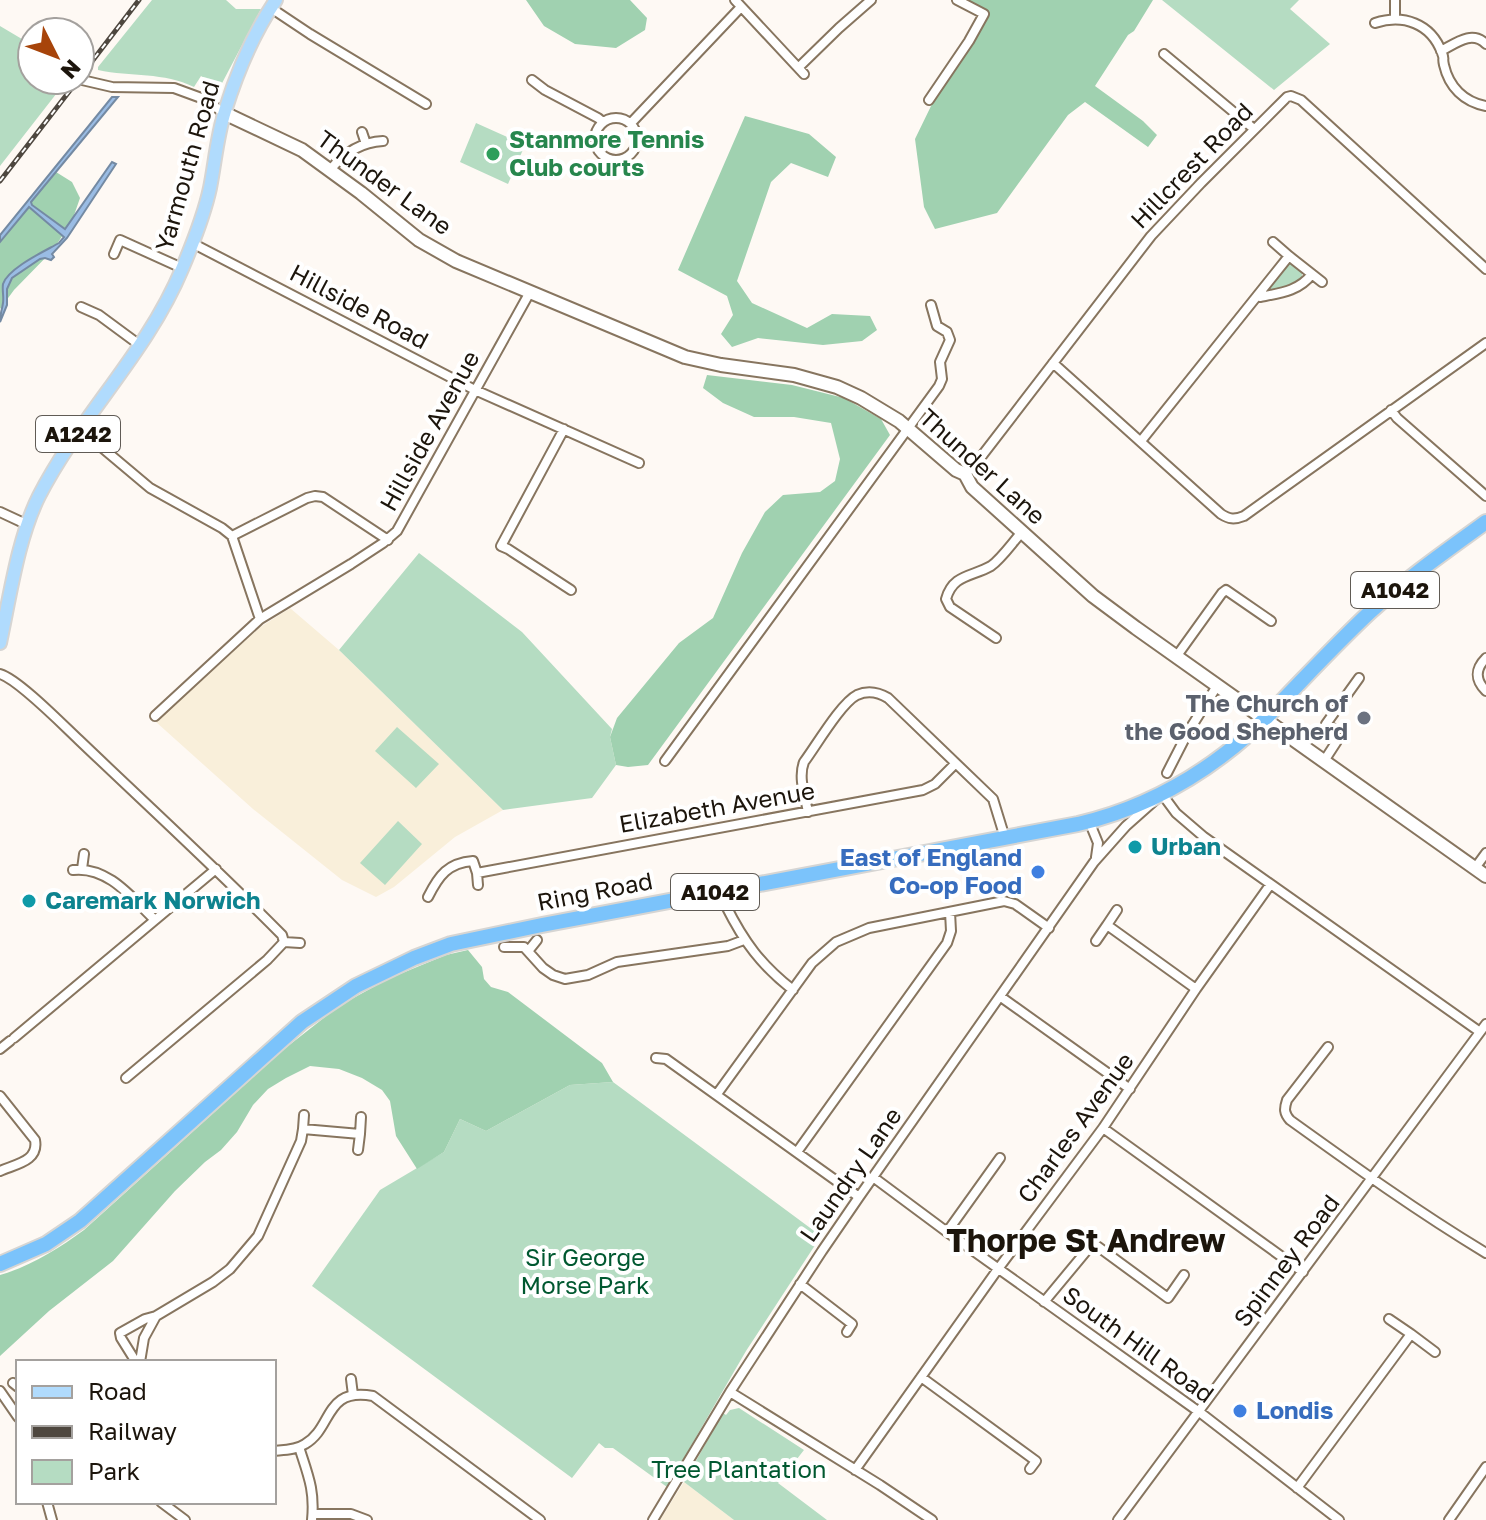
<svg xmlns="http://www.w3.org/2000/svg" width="1486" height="1520" font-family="'Golos Text',sans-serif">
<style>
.education{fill:#f9efda}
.green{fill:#b5dcc2}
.forest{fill:#a0d1b0}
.water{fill:#9abce4;stroke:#748aa3;stroke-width:2}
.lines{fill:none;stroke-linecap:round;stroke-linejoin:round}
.street-casing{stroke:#87755f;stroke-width:12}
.secondary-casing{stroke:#87755f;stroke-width:16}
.primary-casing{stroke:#d6d5d3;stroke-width:16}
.highway-casing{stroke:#d6d5d3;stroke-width:18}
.street{stroke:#fff;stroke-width:8}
.secondary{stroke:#fff;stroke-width:12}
.primary{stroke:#b0dbfd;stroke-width:12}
.highway{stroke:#7bc3fb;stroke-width:14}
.rail-casing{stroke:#4e473f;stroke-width:5}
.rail{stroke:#fff;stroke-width:2;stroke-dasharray:6;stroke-linecap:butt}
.leisure-dot{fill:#2e9e5b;stroke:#fff;stroke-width:3}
.worship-dot{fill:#6b7280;stroke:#fff;stroke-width:3}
.culture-dot{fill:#0f9aa8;stroke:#fff;stroke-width:3}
.shop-dot{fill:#3f7fe0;stroke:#fff;stroke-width:3}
.labels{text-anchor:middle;stroke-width:8;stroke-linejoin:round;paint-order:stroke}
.shield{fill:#fff;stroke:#605b55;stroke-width:2}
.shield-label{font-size:22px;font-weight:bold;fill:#1c150c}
.leisure-label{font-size:24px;font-weight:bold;fill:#27864d;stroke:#fff;text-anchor:start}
.street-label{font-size:24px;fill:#1c150c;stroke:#fff}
.worship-label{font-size:24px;font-weight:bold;fill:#5b616d;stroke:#fff;text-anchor:end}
.culture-label{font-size:24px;font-weight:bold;fill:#0d838f;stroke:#fff;text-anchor:start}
.shop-label{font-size:24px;font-weight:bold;fill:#366cbe;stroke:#fff;text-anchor:end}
.park-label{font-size:24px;fill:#005830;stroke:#fff}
.district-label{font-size:32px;font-weight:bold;fill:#1c150c;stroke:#fff}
</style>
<rect width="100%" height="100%" fill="#fef9f4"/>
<path class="education" d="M290 608 339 650 503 810 455 837 394 887 376 897 342 880 253 809 156 722 259 628Z
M684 1482 734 1520H660Z"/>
<path class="green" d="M152 0H226L236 9H261L220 87 201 76 194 87C164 72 131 77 98 70V67Z
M1162 0H1299L1290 9 1330 44 1274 90Z
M0 26 32 45V80H67L0 166Z
M476 123 525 145 508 184 460 162Z
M1291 263 1302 272V280L1295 285 1266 293 1265 291 1287 265Z
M419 553 522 632 612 729 610 737 616 765 592 798 503 810 339 650Z
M397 727 439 764 416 788 375 751Z
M398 821 422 844 385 885 360 863Z
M613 1082 821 1236 746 1351 667 1487 613 1448H605L599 1443 572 1478 312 1286 380 1190 444 1152 460 1119 486 1131 570 1085Z
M739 1408 804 1450 778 1483 827 1520H734L684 1482 723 1413 726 1415 730 1410Z"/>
<path class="forest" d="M526 0H630L647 18 645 30 616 48 575 44 544 26Z
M963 0H1153L1134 31 1128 35 1095 86 1143 121 1157 135 1148 147 1085 102 1068 115 997 213 935 229 924 207 915 139 932 104 989 15Z
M745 116 809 134 836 157 828 177 791 163 771 182 737 281 752 303 807 328 832 314 870 316 877 330 862 341 823 345 758 338 732 347 721 334 733 315 727 296 678 270Z
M56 172 72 182 80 198 72 221 53 250 14 290 0 309V237Z
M707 375 792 385 844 398 881 419 890 435 648 765 628 767 616 765 610 737 617 718 679 643 713 618 742 553 765 512 783 495 820 492 835 481 840 459 831 423 794 417H754L723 403 703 388Z
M468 950 482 967 484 979 491 987 508 992 602 1063 613 1082 570 1085 486 1131 460 1119 444 1152 417 1169 396 1136 390 1101 382 1090 362 1078 339 1069 310 1066 286 1078 268 1089 253 1105 237 1132 221 1150 205 1162 175 1191 113 1261 49 1311 0 1356V1275C31 1266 58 1249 84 1230L283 1050 339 1006 388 979 446 955Z"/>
<path class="water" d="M112 97H118L31 202 32 205 65 229 112 162 116 164 67 238 52 254 54 257 51 260 45 258 40 259 12 278 7 289V305L0 322C0 314 2 310 3 303 4 297 2 290 3 284 8 268 45 251 59 243L64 237 29 207 0 242V235Z"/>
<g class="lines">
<g class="street-casing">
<path id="street" d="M735 0 804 74
M1395 0V18
M271 8 310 34 426 104
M1375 23C1403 14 1431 23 1442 53 1445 61 1442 56 1444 65 1449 87 1464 102 1486 106
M1441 51C1456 43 1472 30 1486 44
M1164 54 1254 129
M799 67 839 28 871 0
M82 80 112 87 174 88 204 99 224 113
M532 80 545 90 598 118 603 122
M929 100 969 41 984 14 957 0
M595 139a21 21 0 1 1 42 0a21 21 0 1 1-42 0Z
M631 123 741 7
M362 132 366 144
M330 170C344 153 361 142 383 141
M1273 242 1289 256
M192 243 475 390 639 463
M114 254 120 240 182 268
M1258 295 1260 297C1281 293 1299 291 1312 274
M81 307 99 315 141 346
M1053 363 1221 514C1229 519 1234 520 1244 516L1486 343
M1391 410 1397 418 1486 496
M564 429 501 546 508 549 571 590
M81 430 150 488 222 528 232 536 260 619
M1141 441 1289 256 1322 282
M965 474 974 466 1151 236 1201 183 1287 97 1291 96 1301 100 1486 269
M0 512 28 525
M232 536 307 498 315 496 323 497 388 540
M996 638 950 607 946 599C953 574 972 577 991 566 1002 558 1012 543 1022 532
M1176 657 1222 593 1226 590 1271 621
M1486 658C1475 669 1475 680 1486 691
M0 674C18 679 63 725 79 740 147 805 216 868 282 935L284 942 300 943
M155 716 260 619 351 564 383 543 397 531 530 292
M665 761 939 386 942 379 940 362 950 340 947 332 937 326 931 305
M1324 761 1337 741 1334 729 1326 724 1359 678
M1167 773 1188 732 1217 686
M808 812C805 796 798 777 804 762 816 746 841 703 857 695 868 690 878 692 888 698L993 799 1005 838
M1089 821 1098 843 1096 857
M1475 868 1486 853
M82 869 84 854
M73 870C108 866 132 898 155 920
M478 885 477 873 923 790 935 784 955 764
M428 897C439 875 448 863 473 861L477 873
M726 906C744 942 761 965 793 990
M1107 925 1117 910
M1096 941 1107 925 1196 989
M504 947H524L543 968 553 975 565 979 588 975 617 962 728 946 744 940
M529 950 537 940
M1001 997 1130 1089
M14 1038 216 869
M1328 1047 1287 1100C1284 1109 1284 1113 1290 1120 1354 1166 1418 1212 1486 1253
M0 1049 10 1041
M656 1058 666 1059 859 1197
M126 1078 267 960 284 942
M717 1094 812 963 836 942 869 928 1004 901 1015 904 1049 928
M0 1096 35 1140C39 1161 16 1164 0 1171
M1103 1128 1303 1272
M303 1129 304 1115
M360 1134 361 1117
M797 1152 947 943 951 931 950 912
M873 1177 947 1232 1202 1414 1339 1520
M947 1232 1000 1158
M800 1284 852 1324 847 1332
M1044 1302 1093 1243 1168 1298 1184 1275
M1389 1319 1411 1334
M136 1362 121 1338 120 1333 145 1319 156 1316
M140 1362 144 1338 156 1316 213 1282 230 1269 258 1236 301 1141 303 1129 360 1134 358 1150
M921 1377 1036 1461 1030 1469
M351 1379 353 1395
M13 1383 18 1387
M0 1391 18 1417
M730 1392 880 1485 932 1520
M299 1447C308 1475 315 1490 312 1520
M274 1451C284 1450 296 1450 305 1444 333 1428 324 1387 373 1396L540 1520
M855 1470 998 1269 1103 1128 1196 989 1270 885
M1297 1488 1411 1334 1435 1352
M47 1502 52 1520
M161 1502 185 1520
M313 1514H351L367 1520
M653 1520 730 1392 822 1251 859 1197 1094 862 1126 826 1162 794 1176 813 1204 837 1480 1032
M1118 1520 1486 1024
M1449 1520 1486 1467"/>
</g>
<g class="secondary-casing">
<path id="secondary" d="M224 113 302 150 361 193 419 240 456 261 685 357 721 365 794 375 837 387 861 398 899 421 956 470 965 474 972 487 1093 596 1136 628 1486 876"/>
</g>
<g class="primary-casing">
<path id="primary" d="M0 643C10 596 18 538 39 496 80 416 147 353 182 269 193 243 204 216 210 188 215 163 217 136 225 111 237 72 253 34 276 0"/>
</g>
<g class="highway-casing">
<path id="highway" d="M0 1264 46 1244 80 1221 302 1022 356 986 414 958 451 944 542 925 1078 824C1143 809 1199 778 1249 734 1262 723 1272 711 1284 699 1312 670 1340 640 1370 612 1406 579 1446 551 1486 522"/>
</g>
<use href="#street" class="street"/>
<use href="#secondary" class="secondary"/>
<use href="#primary" class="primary"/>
<use href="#highway" class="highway"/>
<g class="rail-casing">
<path id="rail" d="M80 77 139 0
M0 181 78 80"/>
</g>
<use href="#rail" class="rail"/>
</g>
<circle class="leisure-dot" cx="493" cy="154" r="8"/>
<circle class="worship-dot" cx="1364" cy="718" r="8"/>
<g class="culture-dot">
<circle cx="1135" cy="847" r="8"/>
<circle cx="29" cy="901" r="8"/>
</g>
<g class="shop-dot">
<circle cx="1038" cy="872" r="8"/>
<circle cx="1240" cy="1411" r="8"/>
</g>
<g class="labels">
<g class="shield">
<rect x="36" y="416" width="84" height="36" rx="6"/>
<rect x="1351" y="572" width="88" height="36" rx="6"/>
<rect x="671" y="874" width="88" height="36" rx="6"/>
</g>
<g class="shield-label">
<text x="78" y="442">A1242</text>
<text x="1395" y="598">A1042</text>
<text x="715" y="900">A1042</text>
</g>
<g class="leisure-label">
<text x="509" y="148">Stanmore Tennis<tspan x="509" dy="28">Club courts</tspan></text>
</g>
<g class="street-label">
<text transform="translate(188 166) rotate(-74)" y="8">Yarmouth Road</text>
<text transform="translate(1192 166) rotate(-46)" y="8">Hillcrest Road</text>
<text transform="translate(384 183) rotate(36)" y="8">Thunder Lane</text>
<text transform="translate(359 307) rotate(28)" y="8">Hillside Road</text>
<text transform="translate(430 431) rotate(-61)" y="8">Hillside Avenue</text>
<text transform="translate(982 467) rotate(42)" y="8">Thunder Lane</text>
<text transform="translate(717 808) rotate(-10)" y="8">Elizabeth Avenue</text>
<text transform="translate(595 892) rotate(-11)" y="8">Ring Road</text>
<text transform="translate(1076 1128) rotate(-54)" y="8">Charles Avenue</text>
<text transform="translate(851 1175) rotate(-55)" y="8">Laundry Lane</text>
<text transform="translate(1287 1261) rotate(-53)" y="8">Spinney Road</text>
<text transform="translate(1138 1345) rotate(36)" y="8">South Hill Road</text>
</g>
<g class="worship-label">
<text x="1348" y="712">The Church of<tspan x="1348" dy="28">the Good Shepherd</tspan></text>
</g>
<g class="culture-label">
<text x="1151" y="855">Urban</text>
<text x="45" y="909">Caremark Norwich</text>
</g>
<g class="shop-label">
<text x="1022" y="866">East of England<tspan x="1022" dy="28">Co-op Food</tspan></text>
<text x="1256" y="1419" text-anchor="start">Londis</text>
</g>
<g class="park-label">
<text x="585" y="1266">Sir George<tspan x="585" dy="28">Morse Park</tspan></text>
<text x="739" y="1478">Tree Plantation</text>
</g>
<g class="district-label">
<text x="1086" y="1252">Thorpe St Andrew</text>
</g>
</g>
<rect x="16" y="1360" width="260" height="144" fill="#ffffff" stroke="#a4a19e" stroke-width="2"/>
<rect x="32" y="1386" width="40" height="12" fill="#b0dbfd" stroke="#a4a19e" stroke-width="2"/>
<text x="88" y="1400" font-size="24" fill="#1c150c">Road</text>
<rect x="32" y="1426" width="40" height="12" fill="#4e473f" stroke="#a4a19e" stroke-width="2"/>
<text x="88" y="1440" font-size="24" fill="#1c150c">Railway</text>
<rect x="32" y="1460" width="40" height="24" fill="#b5dcc2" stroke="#a4a19e" stroke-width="2"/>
<text x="88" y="1480" font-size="24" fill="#1c150c">Park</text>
<g transform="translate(56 56) rotate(132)"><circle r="38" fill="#ffffff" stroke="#a4a19e" stroke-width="2"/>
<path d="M0-6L14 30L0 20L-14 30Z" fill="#a7440a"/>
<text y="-12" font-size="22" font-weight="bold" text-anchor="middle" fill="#1c150c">N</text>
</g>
</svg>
